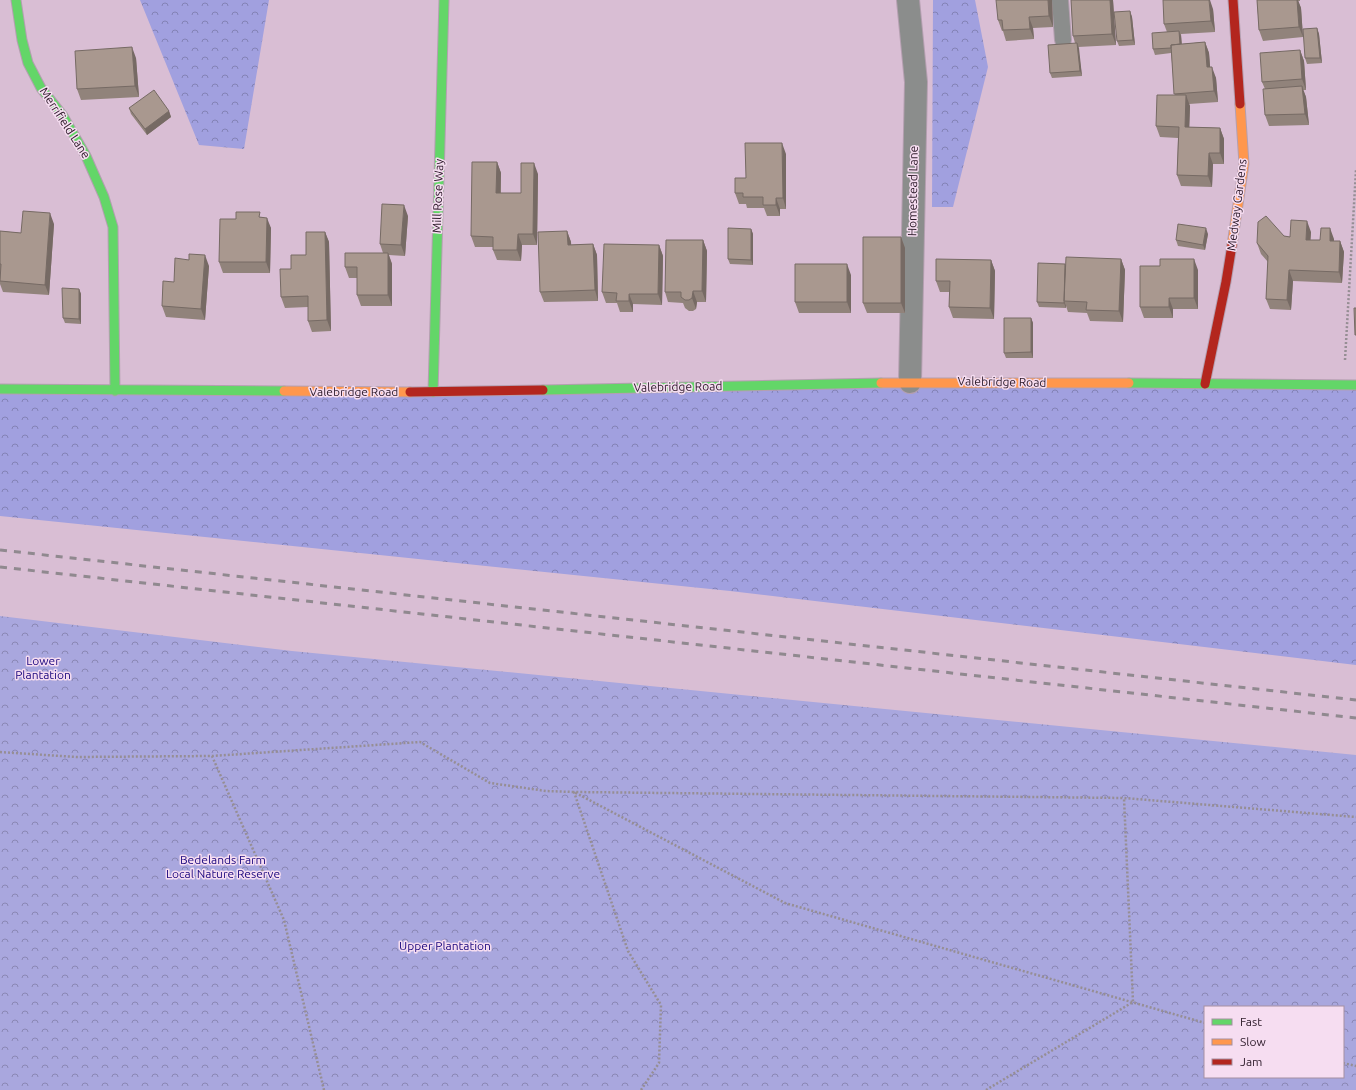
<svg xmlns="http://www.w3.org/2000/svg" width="1356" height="1090" font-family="Ubuntu,sans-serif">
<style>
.forest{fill:url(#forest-crowns)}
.park{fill:url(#park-crowns);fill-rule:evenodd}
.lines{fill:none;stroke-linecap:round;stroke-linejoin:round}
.lane-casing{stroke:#b49fb0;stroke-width:18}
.street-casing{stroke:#b49fb0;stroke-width:24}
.fast-casing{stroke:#b49fb0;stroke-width:11}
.slow-casing{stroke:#b49fb0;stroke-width:11}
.jam-casing{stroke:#b49fb0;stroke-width:11}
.path{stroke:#968e94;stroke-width:2.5;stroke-dasharray:2 2;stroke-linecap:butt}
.lane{stroke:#8b8d8c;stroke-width:16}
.street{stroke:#8b8d8c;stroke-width:22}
.fast{stroke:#63d668;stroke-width:9}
.slow{stroke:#ff974d;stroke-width:9}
.jam{stroke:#b3261e;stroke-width:9}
.rail{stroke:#90898f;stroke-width:3;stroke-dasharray:7 7;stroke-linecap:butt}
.wall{fill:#91837b}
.shaded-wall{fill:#766a64}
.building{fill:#a9988f;stroke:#766a64}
.labels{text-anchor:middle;stroke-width:3;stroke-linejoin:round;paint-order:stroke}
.street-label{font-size:12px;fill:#2b1928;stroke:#f6ddf1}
.park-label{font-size:12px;fill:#1a077e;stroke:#f6ddf1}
</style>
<defs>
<pattern id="forest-crowns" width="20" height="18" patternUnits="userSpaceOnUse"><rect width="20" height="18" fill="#a1a0df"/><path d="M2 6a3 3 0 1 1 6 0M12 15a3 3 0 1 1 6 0" fill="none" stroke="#8382b5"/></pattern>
<pattern id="park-crowns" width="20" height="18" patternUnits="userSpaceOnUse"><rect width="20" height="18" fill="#a9a7de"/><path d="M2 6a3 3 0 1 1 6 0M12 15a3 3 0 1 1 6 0" fill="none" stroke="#8a87b4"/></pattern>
</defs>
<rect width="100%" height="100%" fill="#d9bed4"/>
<path class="forest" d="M140 0H269L244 149 199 145Z
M933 0H975L988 67 953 207H932Z
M1356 385V665L730 591 0 516V394Z"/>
<path class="park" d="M0 616 292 651 1356 755V1090H0ZM1205 1007H1343V1077H1205Z"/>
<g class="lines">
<g class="lane-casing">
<path id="lane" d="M1060 0 1063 40"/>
</g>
<g class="street-casing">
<path id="street" d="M908 0 916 82 910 382"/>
</g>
<g class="fast-casing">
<path id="fast" d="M16 0 22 40 28 63 41 88 63 116 86 156 104 197 113 227 115 391
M1129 383 1356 385
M0 389 284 391
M543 390 881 383
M433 392 444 0"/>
</g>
<g class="slow-casing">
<path id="slow" d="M1232 245 1244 164 1240 104
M881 383H1129
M284 391 410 392"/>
</g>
<g class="jam-casing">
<path id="jam" d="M1233 0 1240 104
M1205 384 1226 282 1232 245
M410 392 543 390"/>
</g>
<path class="path" d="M1345 360 1356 170
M0 752 76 757 212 756 420 742 490 783 546 791 574 792 785 903 1205 1023
M212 756 284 920 324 1090
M1343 1063 1356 1066
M641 1090 659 1063 661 1005 628 951 574 792 1124 798
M986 1090 1133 1002 1124 798 1356 817"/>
<use href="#lane" class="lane"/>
<use href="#street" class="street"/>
<use href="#fast" class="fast"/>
<use href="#slow" class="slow"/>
<use href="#jam" class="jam"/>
<path class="rail" d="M0 550 1356 700
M0 567 1356 718"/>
</g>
<path class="wall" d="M1052 0 1053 27 1033 28 1034 39 1006 41 1003 31H1002L998 20Z
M1071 0H1113L1116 45 1078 47 1082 76 1052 78 1050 73 1075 43 1073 36Z
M1257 0H1300V1H1298L1301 8 1303 37 1263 41 1259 30Z
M1213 9 1215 32 1181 34 1182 44 1205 42 1209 53 1210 67 1216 78 1218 102 1189 104 1190 106 1189 127 1220 128 1224 139V164H1213L1212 187 1181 186 1177 175 1178 138 1160 137 1156 126 1175 95 1171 53 1155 55 1153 49 1167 32 1164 24Z
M1130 11 1132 17 1135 45 1119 46 1117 41Z
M1317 28 1319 34 1322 63 1307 64 1305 58Z
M1300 50 1304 61 1306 90H1303L1306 97 1309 125 1269 126 1265 115V89L1262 82Z
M136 58 139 97 81 100 77 89Z
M129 108 169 111 171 117 147 135 131 114Z
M786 154V209H780V216H767L764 208H747L746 204H739L735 193 746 178Z
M497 162 501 173V193H521L538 174 537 245H522L521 261 497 260 493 250V247H475L471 236Z
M408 216 405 256 389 255 392 264V306H361L357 295V278H349L345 267 383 253 380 244Z
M261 217 271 228 270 273H223L219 262 236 219Z
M54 224 49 295 3 292 0 284V231L21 233Z
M751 229 753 234V265L730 264 728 259Z
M567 231 571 242V245L593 244 597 255 598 301 544 302 540 292Z
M325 232 329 242 331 331 312 332 308 321V307L285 308 281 297 291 269 306 255Z
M1311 232 1310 240H1320L1334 239V241H1340L1344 252 1342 283 1293 281 1291 310 1270 309 1266 299 1268 262 1261 254 1257 243 1284 236 1290 237Z
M1208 234 1205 250 1178 246 1176 240Z
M901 237 905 248V313H867L863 303Z
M703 240 707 251 706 302H697L696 309 693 311H689L685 308 683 303 668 302 665 292Z
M659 245 663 256 662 305 633 304V312H620L617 303H606L602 292Z
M1121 259 1125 270 1123 322 1090 321 1087 313 1068 312 1066 306V308L1039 307 1037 302 1065 264 1066 267Z
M991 260 995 271 994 319 953 318 949 307 950 292H940L936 281Z
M209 266 205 320 166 317 162 306 174 282Z
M1198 270V309H1173V318H1144L1140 307Z
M851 275V313H799L795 302Z
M79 289 81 294V324L65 323 63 318Z
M1031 318 1033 323V358H1006L1004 353Z"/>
<path class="shaded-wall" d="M1048 0H1052L1053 27 1049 16Z
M1110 0H1113L1116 45 1112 34Z
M1209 0H1210L1213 9 1215 32 1211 21Z
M1297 0H1298L1301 8 1303 37 1299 27Z
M1130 11 1132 17 1135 45 1133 40Z
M1029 17 1033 28 1034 39 1030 29Z
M1317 28 1319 34 1322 63 1320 58Z
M1179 31 1181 36 1182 52 1180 47Z
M1205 42 1209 53 1211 78 1207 67Z
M1077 43 1079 48 1082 76 1080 71Z
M132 47 136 58 139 97 135 86Z
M1300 50 1304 61 1306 90 1302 79Z
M1212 67 1216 78 1218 102 1214 91Z
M1302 86 1306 97 1309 125 1305 114Z
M1186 95 1190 106 1189 138 1185 127Z
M169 111 171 117 147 135 145 129Z
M1220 128 1224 139V164L1220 153Z
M782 143 786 154V209L783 198Z
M1209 153 1213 164 1212 187 1208 176Z
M497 162 501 173 500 203 496 193Z
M534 163 538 174 537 245 533 234Z
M776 198 780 209V216L776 205Z
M404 205 408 216 405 256 401 245Z
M50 213 54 224 49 295 45 285Z
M267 218 271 228 270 273 266 262Z
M1307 221 1311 232 1310 250 1306 240Z
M1206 228 1208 234 1205 250 1203 245Z
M1330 228 1334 239 1333 251 1330 241Z
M751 229 753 234V265L751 260Z
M567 231 571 242 572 256 568 245Z
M325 232 329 242 331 331 327 320Z
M518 234 522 245 521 261 517 250Z
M901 237 905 248V313L901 303Z
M703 240 707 251 706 302 702 291Z
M1340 241 1344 252 1342 283 1339 272Z
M593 244 597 255 598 301 595 290Z
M659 245 663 256 662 305 658 294Z
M388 253 392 264V306L388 295Z
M205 255 209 266 205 320 201 309Z
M1121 259 1125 270 1123 322 1119 311Z
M1194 259 1198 270V309L1194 298Z
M991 260 995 271 994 319 990 308Z
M847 264 851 275V313L847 302Z
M1065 264 1067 270 1064 301 1066 306V308L1064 303Z
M1289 270 1293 281 1291 310 1287 300Z
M79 289 81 294V324L79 319Z
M693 291 697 302 696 309 692 298Z
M629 294 633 304V312L629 301Z
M1169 298 1173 309V318L1169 307Z
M1031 318 1033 323V358L1031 352Z"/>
<path class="building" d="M996 0H1048L1049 16 1029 17 1030 29 1003 30 1002 20H998Z
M1071 0H1110L1112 34 1073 36Z
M1163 0H1209L1211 21 1164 24Z
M1257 0H1297L1299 27 1259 30Z
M1130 11 1133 40 1117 41 1114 12Z
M1317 28 1320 58H1305L1303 29Z
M1179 31 1180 44 1171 45V48L1153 49 1152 33Z
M1205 42 1207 67H1212L1214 91 1174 94 1171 45Z
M1077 43 1080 71 1050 73 1048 45Z
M132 47 135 86 77 89 75 51Z
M1300 50 1302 79 1262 82 1260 53Z
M1302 86 1305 114 1265 115 1263 89Z
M154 90 169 111 145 129 129 108Z
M1157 95H1186L1185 127 1220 128V153H1209L1208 176 1177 175 1179 127 1156 126Z
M745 143H782L783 198H776V205H763V197H743V193H735V178H746Z
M472 162H497L496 193H521V163H534L533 234H518L517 250H493V237L471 236Z
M382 204 404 205 401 245 380 244Z
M23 211 50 213 45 285 0 281 1 264H0V231L21 233Z
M236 212H260L259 217 267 218 266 262H219L220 219H236Z
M1266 216 1284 236 1290 237 1291 220 1307 221 1306 240H1320L1321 228H1330V241H1340L1339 272 1289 270 1287 300 1266 299 1268 256 1257 243 1258 222Z
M1178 224 1206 228 1203 245 1176 240Z
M728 228 751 229V260L728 259Z
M567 231 568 245 593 244 595 290 540 292 538 232Z
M306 232H325L327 320 308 321V296L281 297 280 269H291V255H306Z
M863 237H901V303H863Z
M666 240H703L702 291H693L692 298 689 300H685L681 297V292H665Z
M604 244 659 245 658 294H629V301H616L617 293 602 292Z
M345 253H388V295H357V267H345Z
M189 254 205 255 201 309 162 306 163 281 174 282 175 258 189 260Z
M1066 257 1121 259 1119 311 1086 310 1087 302 1064 301Z
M936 259 991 260 990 308 949 307 950 281H936Z
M1160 259H1194V298H1169V307H1140V266H1160Z
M1038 263 1065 264 1064 303 1037 302Z
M795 264H847V302H795Z
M62 288 79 289V319L63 318Z
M1354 308H1356V335H1355Z
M1004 318H1031V352L1004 353Z"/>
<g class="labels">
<g class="street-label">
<text transform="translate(65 123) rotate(57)" y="4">Merrifield Lane</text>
<text transform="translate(913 191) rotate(-89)" y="4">Homestead Lane</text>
<text transform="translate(438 196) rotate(-88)" y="4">Mill Rose Way</text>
<text transform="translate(1237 205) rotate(-83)" y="4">Medway Gardens</text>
<text transform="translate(1002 382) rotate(1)" y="4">Valebridge Road</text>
<text transform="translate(678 387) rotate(-1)" y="4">Valebridge Road</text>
<text x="354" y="396">Valebridge Road</text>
</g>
<g class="park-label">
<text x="43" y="665">Lower<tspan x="43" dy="14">Plantation</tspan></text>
<text x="223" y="864">Bedelands Farm<tspan x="223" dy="14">Local Nature Reserve</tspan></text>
<text x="445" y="950">Upper Plantation</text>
</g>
</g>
<rect x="1204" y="1006" width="140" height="72" fill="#f6ddf1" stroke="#a58fa1"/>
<rect x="1212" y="1019" width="20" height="6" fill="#63d668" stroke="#a58fa1"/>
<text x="1240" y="1026" font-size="12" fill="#2b1928">Fast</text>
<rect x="1212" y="1039" width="20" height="6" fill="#ff974d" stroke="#a58fa1"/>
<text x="1240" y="1046" font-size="12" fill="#2b1928">Slow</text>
<rect x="1212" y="1059" width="20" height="6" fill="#b3261e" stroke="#a58fa1"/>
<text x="1240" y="1066" font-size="12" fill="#2b1928">Jam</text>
</svg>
